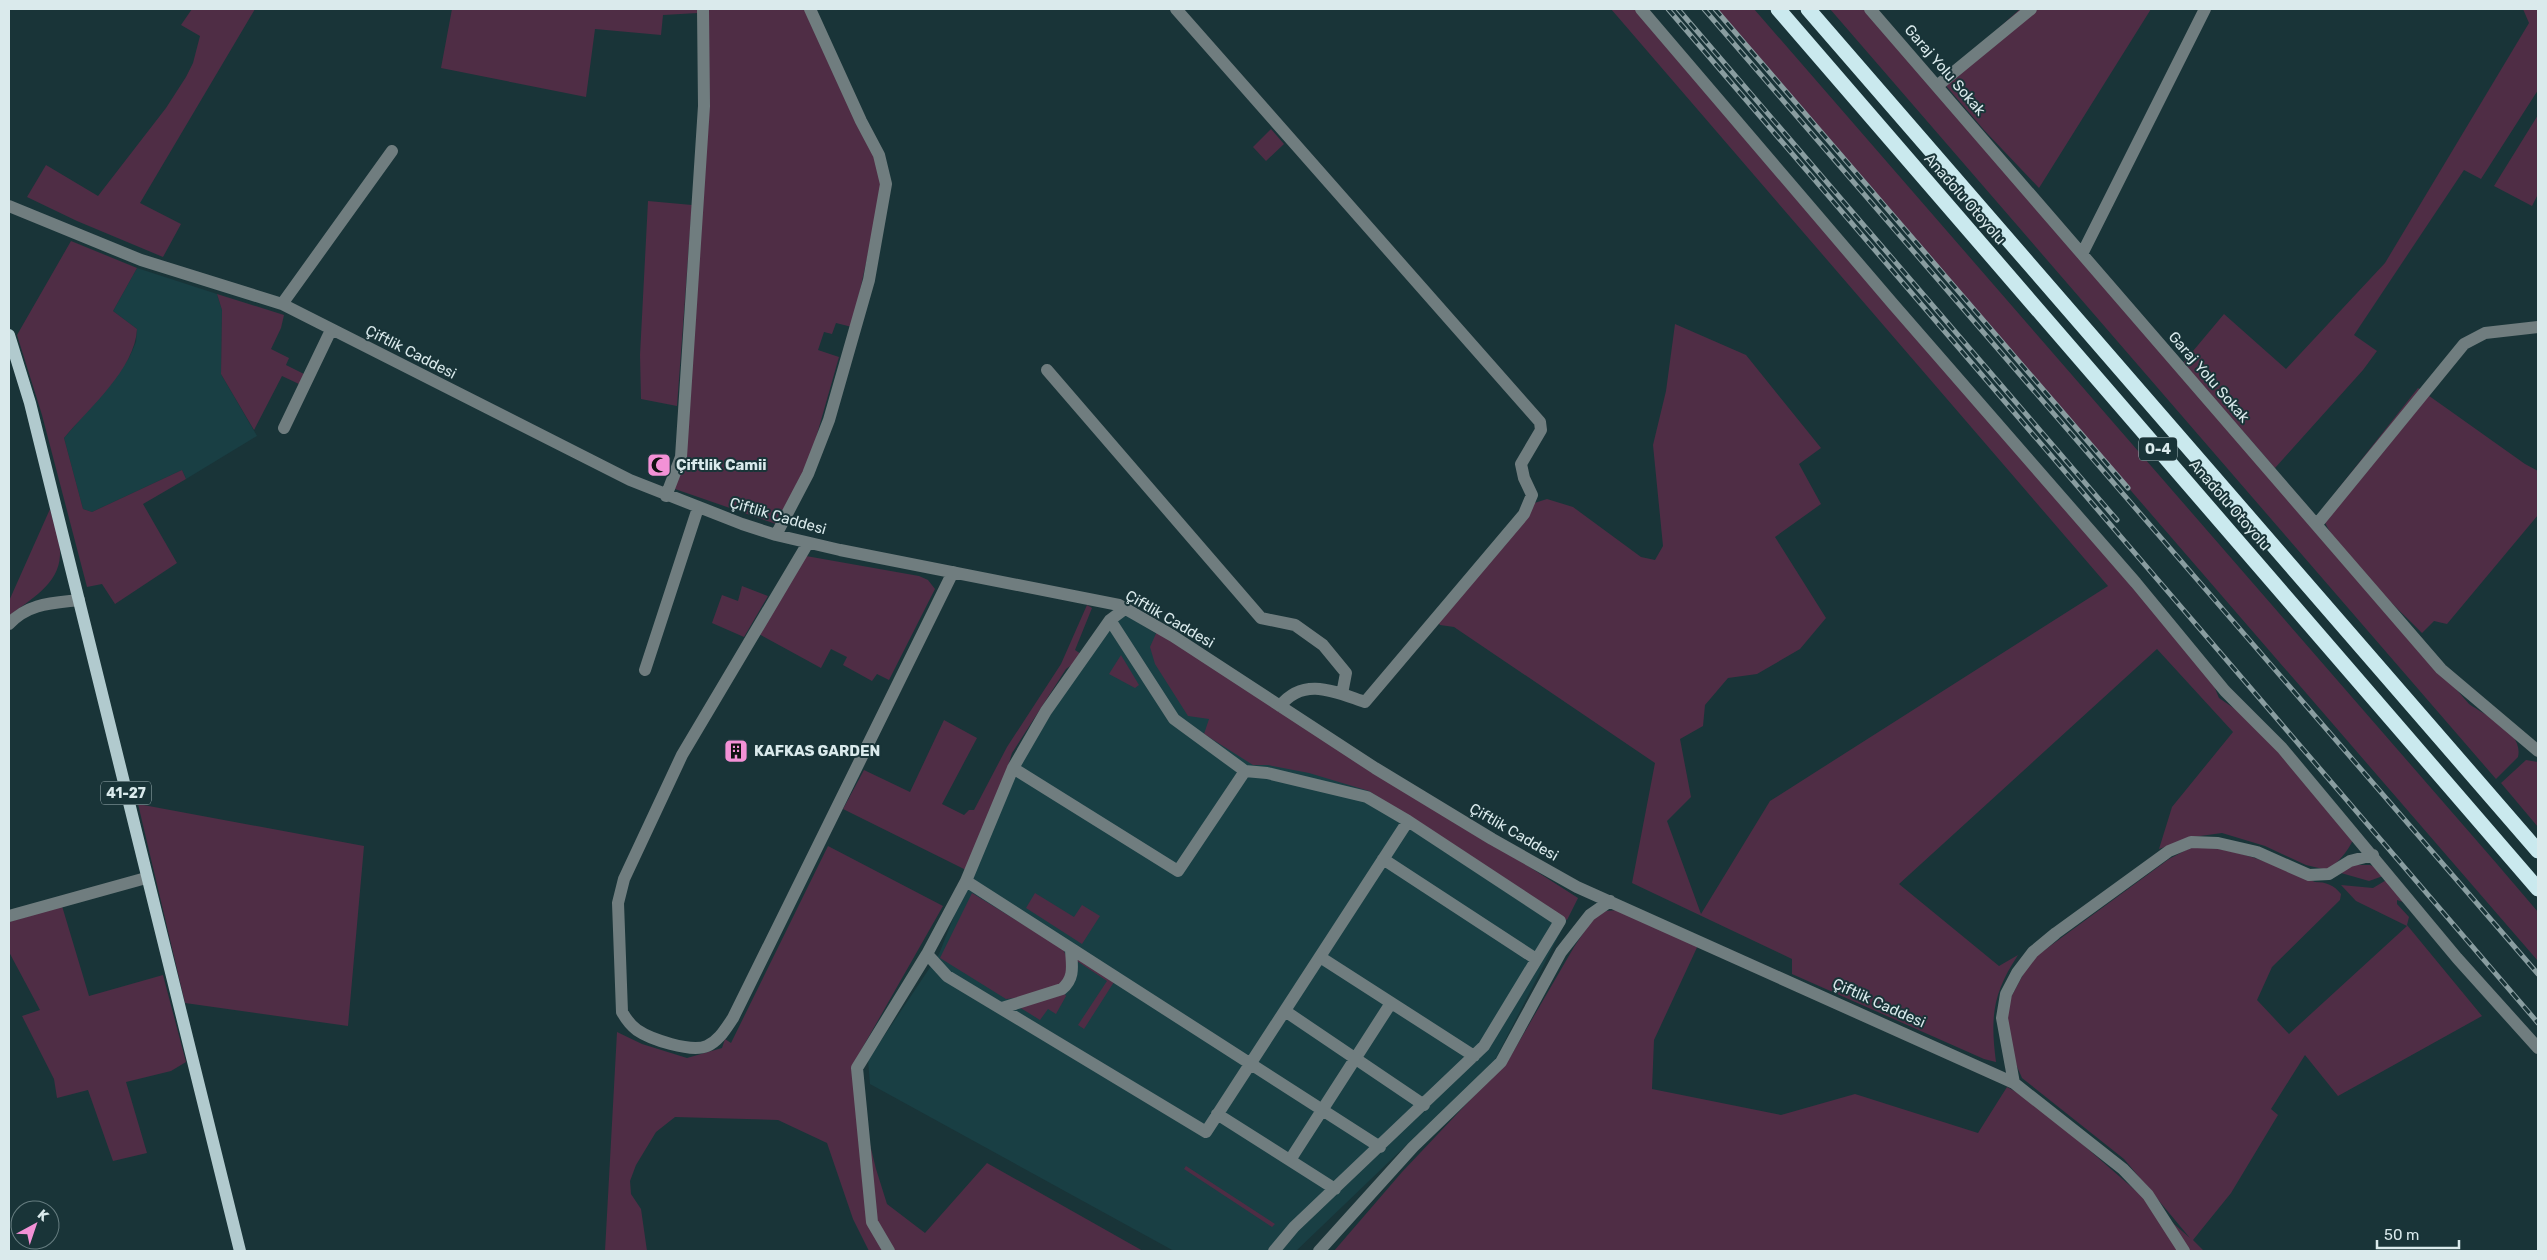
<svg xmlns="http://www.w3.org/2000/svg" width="2547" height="1260" font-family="Rubik,sans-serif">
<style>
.built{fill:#193f44}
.green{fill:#4f2d45}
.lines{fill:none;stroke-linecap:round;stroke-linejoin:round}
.minor{stroke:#707d7f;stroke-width:12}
.major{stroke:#b1cace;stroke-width:12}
.highway{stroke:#cae9ee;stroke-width:15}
.rail-casing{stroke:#899da0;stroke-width:5}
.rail{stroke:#193438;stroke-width:3;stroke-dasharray:9;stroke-linecap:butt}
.labels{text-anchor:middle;stroke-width:4;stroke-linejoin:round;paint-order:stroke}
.shield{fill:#193438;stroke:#a0b3b6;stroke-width:1}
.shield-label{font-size:14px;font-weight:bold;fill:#daeaec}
.street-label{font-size:15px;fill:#daeaec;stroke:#193438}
.poi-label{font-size:15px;font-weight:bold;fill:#daeaec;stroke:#193438;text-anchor:start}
</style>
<rect width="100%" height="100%" fill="#193438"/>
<path class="built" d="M137 268 217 294 222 310 221 374 257 436 186 479 182 470 92 512 83 509 64 438 110 385 129 358 136 342 137 329 113 311Z
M1123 613 1578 898 1495 1060 1296 1251H1174L870 1084 868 1060 939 954 1002 795 1071 681Z"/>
<path class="green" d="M192 9H255L140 203 181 224 163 257 77 221 27 197 46 165 98 196 166 108 186 77 193 63 200 36 181 25Z
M452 9H698V13L663 15 661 35 595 29 586 97 441 68Z
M709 9H806L876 157 882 190 852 327 836 323 832 334 824 332 818 350 839 357 810 459 776 524 675 489 709 117Z
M1611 9H1636L2172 633 2214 686 2219 698 2254 722 2353 840C2347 852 2339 862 2327 870L2306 865 2265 846 2222 833 2193 837 2159 849 2172 807 2233 732 2157 649 1899 884 1999 966 2018 955C1993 993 1990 1016 1996 1062L1984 1059 1792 974V959L1632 883 1655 763 1454 627 1440 625 1434 616 1525 506 1547 499 1573 507 1641 557 1655 560 1663 546 1653 445 1666 391 1675 324 1746 355 1821 448 1799 464 1821 504 1775 537 1826 618 1800 649 1757 674 1728 678 1705 705 1703 726 1680 739 1691 797 1667 821 1701 914 1770 801 2108 586Z
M1714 9H1754L2497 864 2538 912V961Z
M1830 9H1866L2469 704C2486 716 2524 732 2518 757L2496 779Z
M2020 9H2151L2039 188 1984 130 1941 80Z
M2523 9H2538V90L2481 179 2464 170 2354 335 2377 351 2363 370 2275 468 2183 363 2224 314 2286 369 2385 263 2529 23Z
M2538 115V194L2532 206 2494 186Z
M1271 129 1284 144 1266 161 1253 147Z
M648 201 692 205 677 406 641 399 640 355Z
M71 241 137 268 113 311 137 329C135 369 89 408 64 438L83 509 92 512 182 470 186 479 143 504 177 563 115 604 102 584 87 587 42 415 17 335Z
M217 294 284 315 281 328 271 349 289 358 286 365 304 374 299 384 282 376 254 430 221 374 222 310Z
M2418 388 2525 464 2538 471V515L2447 624 2434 621 2422 633C2389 599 2337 555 2320 512Z
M50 509C53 523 61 541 60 555 59 585 29 600 9 616V601Z
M806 556 919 576 928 580 935 589 889 680 877 674 872 681 843 665 847 657 831 649 821 668 759 634Z
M742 586 768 596 744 637 712 623 722 595 738 601Z
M1087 605 1092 608 1075 650 1084 656 1066 669 1012 753 1004 779 966 870 843 809 864 770 910 792 944 720 977 738 942 804 964 815 969 810H974L1007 747 1061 664Z
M1158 629 1578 898 1567 920 1369 791 1309 773 1268 765H1253L1204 734 1209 719 1188 716 1155 664 1150 647Z
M1121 655 1139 685 1135 688 1109 674Z
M2526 760 2538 762V827L2501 783Z
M138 804 364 846 348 1026 185 1003Z
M828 846 943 906 860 1052 853 1075 876 1169 887 1204 925 1233 987 1163 1143 1251H869L853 1219 827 1143 778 1120 675 1117 656 1132 636 1165 630 1181 631 1194 641 1209 647 1251H605L617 1032 642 1044 687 1058 722 1048 725 1039 731 1043Z
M2192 847C2235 846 2276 866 2315 882 2326 882 2334 885 2341 894L2340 900 2272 967 2257 1000 2289 1034 2407 926 2356 901 2341 885 2373 888 2388 879 2403 902 2397 900V904L2409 917 2407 925 2482 1016 2338 1096 2305 1055 2271 1109 2278 1115 2231 1193 2193 1240 2204 1251H1334L1402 1172 1509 1059 1574 947 1592 920 1606 911 1618 910 1700 941 1654 1040 1652 1089 1781 1115 1855 1094 1978 1133 2007 1087 2033 1101 2190 1238 2124 1159 2022 1078 2011 1053 2004 1010 2031 960 2169 859Z
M2350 865H2370L2380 869 2383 876 2369 881 2341 873Z
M972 893 1063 949 1069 962 1064 982 1027 997 1006 999 940 958Z
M1035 893 1074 917 1082 905 1100 916 1082 944 1026 908Z
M62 906 89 996 163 975 186 1062 171 1071 126 1082 147 1153 113 1161 88 1090 57 1098 54 1079 22 1016 40 1010 9 952V922Z
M1079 957 1114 982 1084 1029 1078 1025 1107 981 1077 961Z
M1065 994 1066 996 1056 1014 1048 1009 1040 1020 1019 1007Z
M1186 1166 1275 1224 1272 1227 1184 1169Z"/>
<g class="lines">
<path class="minor" d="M1176 9 1540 422 1541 430 1521 464 1524 478 1532 495 1524 514 1365 702C1335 692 1304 676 1280 706
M1641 9 1893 304 2136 583 2225 691 2282 748 2457 958 2538 1048
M1870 9 2441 669 2538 751
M1937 86 2031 9
M9 206 141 260 282 304 630 480 742 524 776 535 840 550 1119 605 1173 636 1375 768 1492 839 1577 887 2014 1083 2123 1169 2148 1195 2184 1251
M2082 254 2205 9
M282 304 392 151
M1047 370 1261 618 1295 625 1323 645 1346 673 1342 694
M284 428 331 330
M666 496 681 457 704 106 703 9
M2317 524 2464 344 2485 333 2538 327
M776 535 808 474 829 420 869 280 886 184 879 155 861 121 810 9
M808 543 682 755 624 879 618 903 622 1012C626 1019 630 1025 637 1030 650 1039 691 1053 707 1046 719 1041 726 1028 733 1018L953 572
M1110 620 1174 719 1245 771 1267 773 1367 797 1408 821 1206 1132 947 976 927 954 966 881 1013 768 1046 711 1110 620 1126 608
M9 624C28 603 53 603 79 600
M645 670 698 508
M1013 768 1178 871 1245 771
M1383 859 1536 959
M966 881 1380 1147
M9 916 146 878
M1320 957 1474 1056
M1002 1008 1062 989C1075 978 1072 966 1071 950
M1285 1011 1424 1105
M2014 1083 2002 1018 2006 994 2017 973 2033 952 2056 933 2169 851 2191 842 2218 843 2257 852 2309 875 2329 874 2350 861 2373 855
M1217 1114 1335 1189
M1290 1160 1391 1003
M889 1251 872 1222 857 1068 927 954
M1274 1251 1294 1227 1484 1046 1560 921 1408 821
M1319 1251 1413 1147 1501 1062 1561 952 1590 915 1610 901"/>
<path class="major" d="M9 335 30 403 240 1251"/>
<path class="highway" d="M1778 9 2538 889
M1808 9 2538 851"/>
<g class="rail-casing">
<path id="rail" d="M1668 9 2538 1023
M1678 9 2117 520
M1704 9 2538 974
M1715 9 2128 488"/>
</g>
<use href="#rail" class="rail"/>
</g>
<defs>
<g id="mosque-square" transform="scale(1.25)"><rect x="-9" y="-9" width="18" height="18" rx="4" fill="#f391d6" stroke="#193438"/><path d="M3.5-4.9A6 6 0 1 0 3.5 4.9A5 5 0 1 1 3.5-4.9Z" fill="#111"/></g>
<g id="building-square" transform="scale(1.25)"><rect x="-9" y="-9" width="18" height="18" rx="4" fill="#f391d6" stroke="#193438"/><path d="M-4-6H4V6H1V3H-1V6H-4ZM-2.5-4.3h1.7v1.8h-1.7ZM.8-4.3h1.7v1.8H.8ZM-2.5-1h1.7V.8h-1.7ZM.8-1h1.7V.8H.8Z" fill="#111"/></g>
</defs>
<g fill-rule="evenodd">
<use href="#mosque-square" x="659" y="465"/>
<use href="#building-square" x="736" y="751"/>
</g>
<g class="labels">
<g class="shield">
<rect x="2139" y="437.5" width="38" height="23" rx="4"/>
<rect x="101" y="781.5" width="50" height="23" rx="4"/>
</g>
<g class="shield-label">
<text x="2158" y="454">O-4</text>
<text x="126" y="798">41-27</text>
</g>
<g class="street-label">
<text transform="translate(1945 70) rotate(49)" y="5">Garaj Yolu Sokak</text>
<text transform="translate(1965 199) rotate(49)" y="5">Anadolu Otoyolu</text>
<text transform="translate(411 352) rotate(27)" y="5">Çiftlik Caddesi</text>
<text transform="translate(2209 377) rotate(49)" y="5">Garaj Yolu Sokak</text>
<text transform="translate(2230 505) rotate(49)" y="5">Anadolu Otoyolu</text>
<text transform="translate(778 516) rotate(16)" y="5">Çiftlik Caddesi</text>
<text transform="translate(1170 619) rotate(30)" y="5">Çiftlik Caddesi</text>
<text transform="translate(1514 832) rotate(30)" y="5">Çiftlik Caddesi</text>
<text transform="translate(1879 1003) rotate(24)" y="5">Çiftlik Caddesi</text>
</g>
<g class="poi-label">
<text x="676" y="470">Çiftlik Camii</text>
<text x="754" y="756">KAFKAS GARDEN</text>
</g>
</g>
<rect width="2547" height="1260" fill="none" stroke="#daeaec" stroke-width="20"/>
<g transform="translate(35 1225) rotate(40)"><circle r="24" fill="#193438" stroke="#667d80"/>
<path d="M0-4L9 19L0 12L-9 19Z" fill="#f391d6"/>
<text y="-8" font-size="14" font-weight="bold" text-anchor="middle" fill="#daeaec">K</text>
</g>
<path d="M2377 1240v8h82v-8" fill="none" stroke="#daeaec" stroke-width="2.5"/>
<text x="2384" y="1240" font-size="15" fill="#daeaec" stroke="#193438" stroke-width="4" paint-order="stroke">50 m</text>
</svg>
